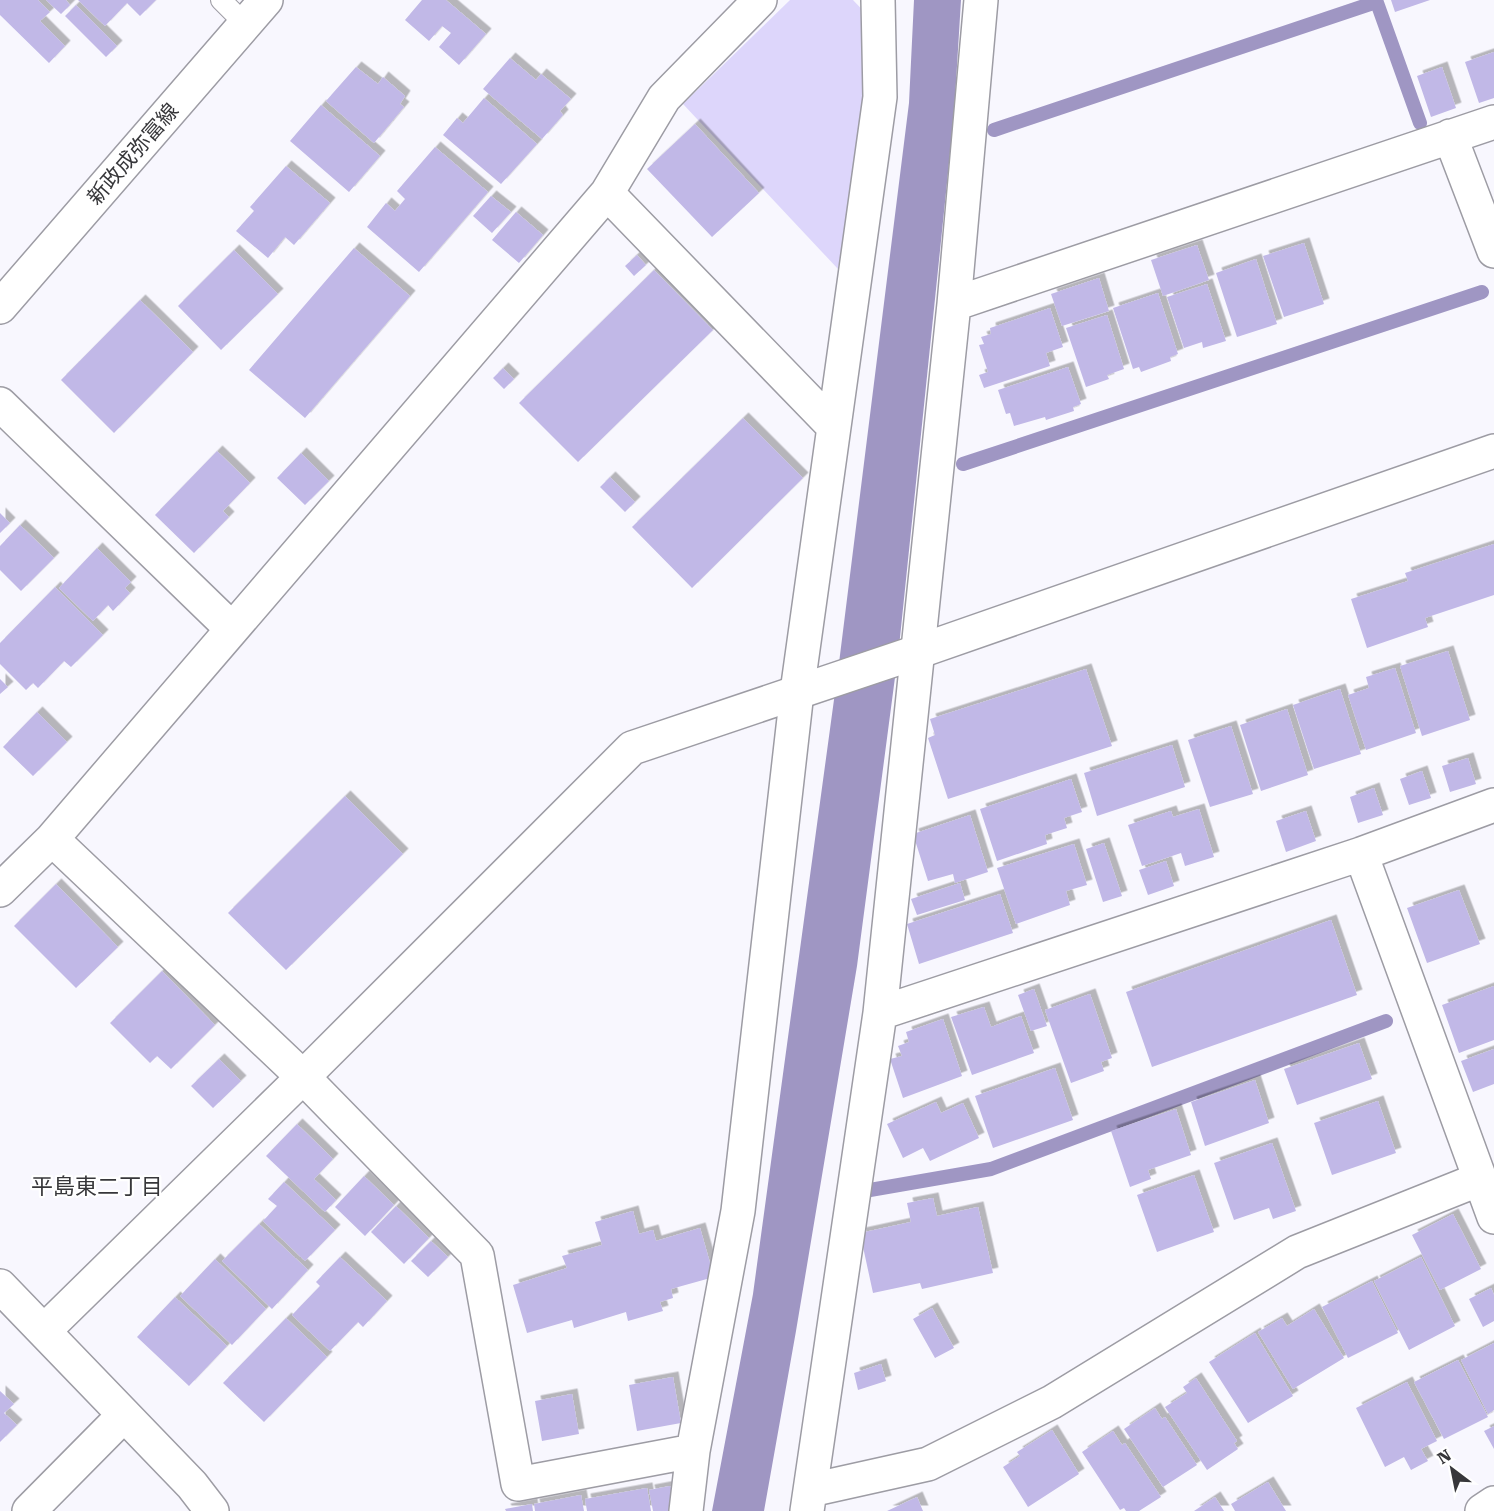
<svg xmlns="http://www.w3.org/2000/svg" width="1494" height="1511" font-family="'Roboto Serif','Noto Sans JP',serif">
<style>
.green{fill:#ddd6fb}
.water{fill:#9f96c3}
.lines{fill:none;stroke-linecap:round;stroke-linejoin:round}
.stream{stroke:#9f96c3;stroke-width:14}
.building{fill:#c1b8e7;filter:url(#shadow)}
.lane-casing{stroke:#9d9ca4;stroke-width:22}
.street-casing{stroke:#9d9ca4;stroke-width:36}
.secondary-casing{stroke:#9d9ca4;stroke-width:36}
.lane{stroke:#fff;stroke-width:20}
.street{stroke:#fff;stroke-width:33}
.secondary{stroke:#fff;stroke-width:33}
.labels{text-anchor:middle;stroke-width:4.5;stroke-linejoin:round;paint-order:stroke}
.street-label{font-size:21px;fill:#37373a;stroke:#fff}
.neighbourhood-label{font-size:22px;fill:#37373a;stroke:#fff}
</style>
<defs>
<filter id="shadow"><feDropShadow dx="5.5" dy="-5.5" stdDeviation="0" flood-color="#0004"/></filter>
</defs>
<rect width="100%" height="100%" fill="#f8f7fe"/>
<path class="green" d="M790 0H853L870 18 862 139 838 269 683 104Z"/>
<path class="water" d="M914 0H961L954 115 899 647 857 966 796 1331 764 1511H712L753 1294 839 663 909 103Z"/>
<g class="lines">
<path class="stream" d="M1376 0 1420 123
M994 130 1376 2
M963 464 1482 292
M870 1190 991 1169 1386 1021"/>
</g>
<path class="building" d="M0 0H38L50 12 40 21 65 46 49 63 0 15Z
M46 0H66L70 5 61 14Z
M78 0H156L140 16 127 3 105 26Z
M422 0H446L486 34 459 65 439 47 451 33 442 26 429 41 405 20Z
M1391 0H1430L1395 12Z
M76 5 117 46 106 57 65 16Z
M1494 52V98L1479 103 1465 62Z
M510 58 536 80 541 74 571 99 560 111 563 115 542 139 483 89Z
M356 67 378 84 383 77 405 96 400 104 404 107 374 143 326 101Z
M1442 67 1456 108 1431 117 1417 76Z
M484 98 537 144 501 184 443 135 457 118 463 123Z
M321 105 380 156 349 192 290 141Z
M695 124 759 193 712 237 647 169Z
M435 147 488 192 419 272 367 227 386 203 395 211 405 199 397 191Z
M286 166 330 203 294 245 285 237 268 258 236 231 254 211 250 207Z
M491 196 511 212 492 233 473 216Z
M516 212 543 235 519 263 492 240Z
M1304 243 1324 304 1284 317 1263 256Z
M1197 245 1209 280 1163 296 1151 260Z
M354 248 410 296 305 418 249 370Z
M234 250 278 294 221 350 178 306Z
M637 255 646 265 634 276 625 266Z
M1256 259 1277 324 1237 337 1216 273Z
M654 270 713 330 578 462 519 403Z
M1099 278 1109 311 1062 326 1051 294Z
M1207 284 1226 341 1203 348 1202 342 1184 348 1167 297Z
M1158 293 1178 354 1170 357 1171 361 1141 372 1139 367 1133 369 1113 308Z
M140 300 193 352 114 433 61 380Z
M1050 308 1063 347 1046 353 1050 366 984 388 979 375 988 372 979 345 984 344 981 337 991 334 990 328Z
M1107 315 1124 369 1107 375 1109 379 1086 387 1066 328Z
M1068 367 1081 404 1073 407 1074 411 1046 420 1045 417 1014 426 1010 413 1006 414 998 390Z
M503 368 514 379 504 389 493 378Z
M743 418 803 478 692 588 632 527Z
M217 451 250 483 223 511 229 517 194 553 155 515Z
M301 453 329 481 305 505 277 478Z
M610 477 635 502 625 512 600 487Z
M0 513 10 523 0 533Z
M20 525 54 558 21 591 0 570V546Z
M1494 544V595L1425 618 1428 627 1367 648 1351 599 1408 581 1405 573Z
M97 548 131 582 125 588 130 593 113 611 108 605 93 621 59 588Z
M55 587 103 635 71 667 64 661 38 688 33 683 26 690 0 664V643Z
M1448 651 1470 720 1422 736 1400 666Z
M1395 668 1416 733 1366 750 1348 695 1369 688 1366 677Z
M1086 669 1112 746 948 799 928 738 935 735 930 719Z
M0 679 8 687 0 694Z
M1340 689 1361 754 1314 769 1293 705Z
M1287 709 1308 775 1261 791 1240 725Z
M37 712 67 742 33 776 3 747Z
M1231 726 1253 794 1210 807 1188 740Z
M1172 745 1185 787 1097 816 1084 773Z
M1468 758 1476 784 1450 792 1442 766Z
M1422 771 1431 798 1409 805 1400 779Z
M1071 779 1082 812 1064 818 1067 828 1045 835 1047 844 997 861 980 809Z
M1374 788 1383 815 1358 823 1350 797Z
M345 796 403 854 286 970 228 913Z
M1199 809 1214 857 1185 866 1181 853 1142 866 1128 825 1171 811 1173 817Z
M1306 811 1316 841 1286 852 1276 821Z
M970 815 988 872 955 883 953 874 928 881 913 834Z
M1104 843 1122 896 1103 902 1086 849Z
M1074 844 1087 885 1066 891 1070 905 1016 924 997 868Z
M1166 861 1174 886 1148 895 1139 870Z
M960 883 965 900 917 915 911 899Z
M56 884 118 947 76 988 14 926Z
M1459 890 1480 944 1427 963 1407 908Z
M1000 894 1013 933 919 964 907 924Z
M1331 920 1357 995 1152 1067 1126 992Z
M162 971 215 1025 171 1069 157 1056 150 1063 110 1023Z
M1494 986V1040L1459 1053 1442 1005Z
M1034 989 1047 1026 1031 1031 1018 995Z
M1090 994 1112 1058 1101 1062 1104 1071 1071 1083 1045 1010Z
M984 1007 991 1027 1021 1016 1034 1053 972 1075 951 1017Z
M943 1019 962 1076 903 1098 890 1059 902 1056 898 1046 909 1042 906 1032Z
M1359 1043 1372 1079 1297 1105 1284 1069Z
M1494 1049V1084L1473 1092 1461 1061Z
M219 1059 241 1081 213 1108 191 1086Z
M1055 1068 1073 1120 993 1148 975 1096Z
M1255 1080 1269 1123 1205 1146 1191 1102Z
M1378 1101 1396 1153 1332 1175 1314 1123Z
M936 1102 941 1113 963 1103 979 1138 930 1161 923 1148 903 1158 887 1124Z
M1176 1109 1191 1155 1148 1170 1151 1179 1130 1187 1111 1131Z
M297 1124 333 1159 314 1179 336 1200 325 1212 266 1156Z
M1272 1143 1296 1211 1273 1219 1269 1208 1234 1220 1214 1163Z
M1194 1175 1214 1232 1157 1252 1137 1195Z
M364 1176 394 1205 365 1236 335 1207Z
M284 1182 335 1230 305 1261 263 1221 277 1206 268 1199Z
M933 1198 937 1216 978 1207 993 1273 922 1289 920 1283 873 1293 860 1233 911 1222 907 1203Z
M396 1206 429 1238 404 1264 371 1232Z
M633 1211 639 1234 653 1230 656 1241 700 1228 714 1277 671 1289 673 1298 660 1302 663 1311 628 1321 626 1312 574 1328 572 1320 527 1333 513 1285 567 1268 562 1256 602 1245 595 1222Z
M1453 1214 1481 1269 1440 1290 1412 1235Z
M259 1224 308 1270 272 1309 222 1261Z
M431 1241 448 1257 428 1277 411 1261Z
M340 1257 387 1301 363 1327 358 1322 330 1351 292 1315 320 1286 316 1282Z
M1421 1257 1455 1326 1409 1350 1374 1281Z
M215 1259 266 1309 232 1345 180 1296Z
M1372 1281 1398 1333 1348 1358 1322 1307Z
M1491 1288 1494 1295V1321L1483 1327 1469 1299Z
M175 1297 227 1346 189 1386 137 1337Z
M932 1308 954 1348 935 1358 913 1319Z
M1314 1309 1344 1358 1293 1389 1258 1332 1282 1318 1287 1326Z
M286 1318 327 1357 264 1422 223 1383Z
M1255 1333 1293 1396 1248 1423 1209 1362Z
M1494 1343V1410L1488 1414 1461 1360Z
M1458 1360 1488 1417 1444 1439 1414 1382Z
M881 1364 886 1381 858 1390 854 1373Z
M673 1377 681 1423 637 1431 629 1385Z
M1196 1378 1237 1441 1234 1443 1238 1449 1207 1470 1165 1407 1187 1393 1183 1387Z
M1407 1382 1437 1441 1421 1449 1428 1461 1411 1470 1404 1457 1385 1467 1356 1408Z
M0 1391 14 1404 4 1413 17 1425 0 1442Z
M572 1394 579 1434 542 1441 535 1401Z
M1155 1408 1162 1419 1165 1417 1197 1465 1163 1487 1124 1429Z
M1494 1426V1449L1484 1431Z
M1052 1430 1079 1474 1028 1507 1003 1467 1020 1456 1017 1452Z
M1113 1431 1122 1445 1125 1443 1161 1497 1139 1511H1126L1124 1508 1120 1510 1082 1452Z
M1268 1482 1286 1511H1235L1231 1504Z
M670 1486 675 1496 672 1511H653L649 1490Z
M647 1488 651 1511H587L585 1499Z
M581 1495 584 1511H535L534 1504Z
M917 1497 923 1511H887Z
M1215 1497 1224 1511H1194Z
M532 1504 533 1511H506L505 1509Z"/>
<g class="lines">
<g class="lane-casing">
<path id="lane" d="M221 0 245 24"/>
</g>
<g class="street-casing">
<path id="street" d="M1450 136 1494 251
M607 193 833 426
M954 304 981 0
M0 404 232 629
M1361 854 1494 1217
M0 890 52 839
M880 1013 1361 854 1494 805
M693 1451 518 1484 477 1255 303 1077 52 839 607 193 664 98 760 0
M811 1490 928 1464 1052 1402 1297 1252 1480 1179
M29 1511 124 1415
M686 1511 693 1451 738 1211 797 692 880 97 878 0
M807 1511 880 1013 954 304 1494 122
M1482 1511 1494 1503"/>
</g>
<g class="secondary-casing">
<path id="secondary" d="M0 307 266 0
M0 1286 192 1485 212 1511
M44 1331 303 1077 632 748 917 652 1494 451"/>
</g>
<use href="#lane" class="lane"/>
<use href="#street" class="street"/>
<use href="#secondary" class="secondary"/>
</g>
<g class="labels">
<g class="street-label">
<text transform="translate(133 154) rotate(-49)" y="7">新政成弥富線</text>
</g>
<g class="neighbourhood-label">
<text x="97" y="1194">平島東二丁目</text>
</g>
</g>
<g transform="translate(1452 1469) rotate(328)" stroke="#ffffff" stroke-width="4.5" paint-order="stroke">
<path d="M0-4.5L10 22L0 15L-10 22Z" fill="#37373a"/>
<text y="-9" font-size="16" font-weight="bold" text-anchor="middle" fill="#37373a">N</text>
</g>
</svg>
